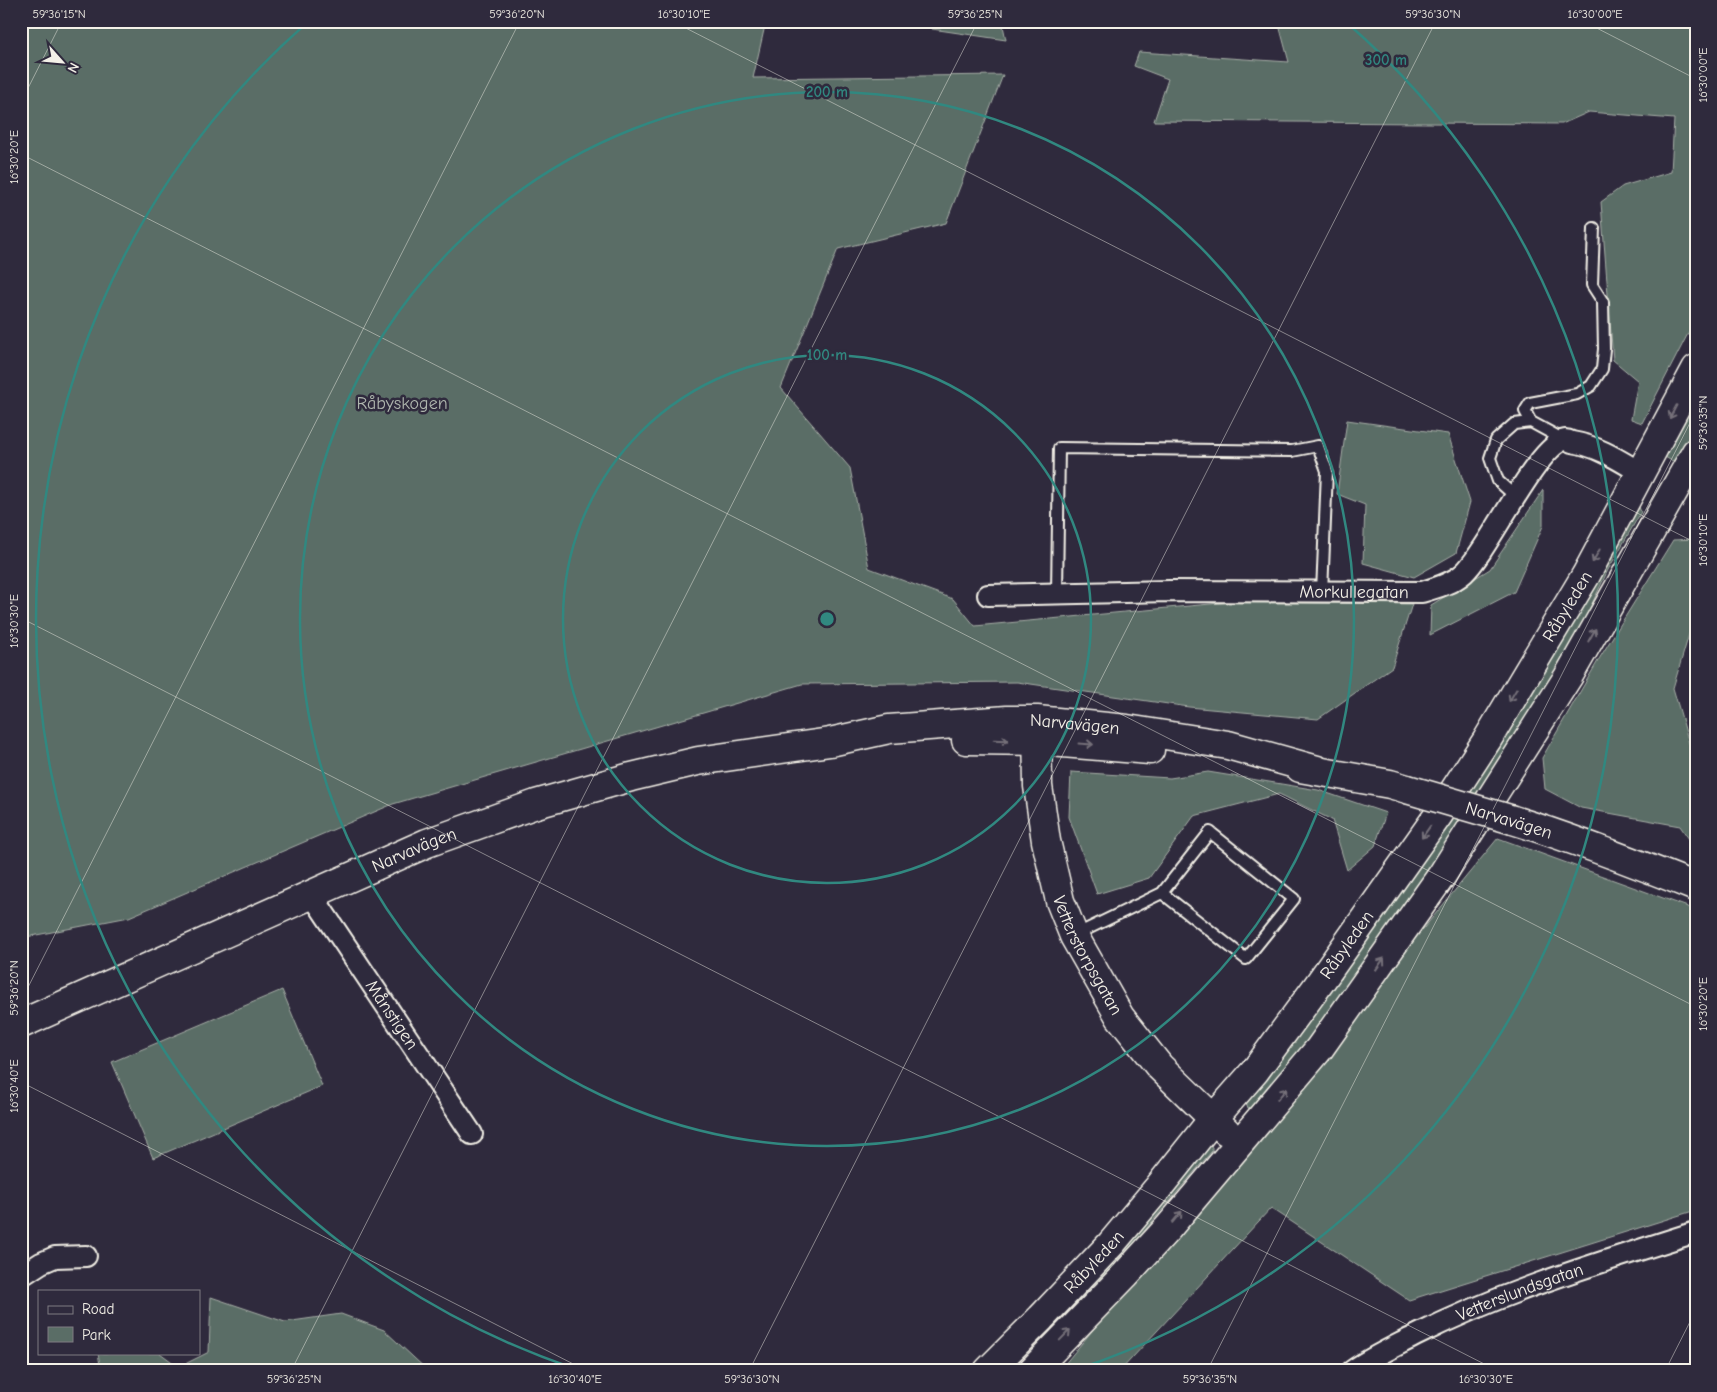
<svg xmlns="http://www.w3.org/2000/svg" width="1717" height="1392" font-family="'Comic Neue',sans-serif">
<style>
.green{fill:#5a6d66;stroke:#a7afa7}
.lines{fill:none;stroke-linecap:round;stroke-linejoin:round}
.lane-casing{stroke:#f4f1e8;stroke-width:14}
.street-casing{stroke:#f4f1e8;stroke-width:24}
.secondary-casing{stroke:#f4f1e8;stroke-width:31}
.lane{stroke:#2f2a3d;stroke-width:10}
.street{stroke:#2f2a3d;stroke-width:20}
.secondary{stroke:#2f2a3d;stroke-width:28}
.secondary-bridge-casing{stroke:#f4f1e8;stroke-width:31;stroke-linecap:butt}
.secondary-bridge{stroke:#2f2a3d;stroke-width:28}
.oneway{stroke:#747079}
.ticks{fill:none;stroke:#f4f1e8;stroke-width:1;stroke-opacity:0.45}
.ring{fill:none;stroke:#318880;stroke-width:2.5}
.labels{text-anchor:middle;stroke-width:5;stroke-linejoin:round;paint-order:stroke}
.park-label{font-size:18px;fill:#afb6ae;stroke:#2f2a3d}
.street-label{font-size:18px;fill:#f4f1e8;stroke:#2f2a3d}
.centre{fill:#318880;stroke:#2f2a3d;stroke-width:2.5}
.ring-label{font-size:15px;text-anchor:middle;font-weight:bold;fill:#318880;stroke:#2f2a3d;stroke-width:5;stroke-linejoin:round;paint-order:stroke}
.neatline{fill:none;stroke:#f4f1e8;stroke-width:2}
.ticks-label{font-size:12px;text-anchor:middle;fill:#f4f1e8}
</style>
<rect width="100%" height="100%" fill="#2f2a3d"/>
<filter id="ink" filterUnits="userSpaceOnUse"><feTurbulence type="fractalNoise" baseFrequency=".02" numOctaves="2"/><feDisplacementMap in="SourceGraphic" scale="10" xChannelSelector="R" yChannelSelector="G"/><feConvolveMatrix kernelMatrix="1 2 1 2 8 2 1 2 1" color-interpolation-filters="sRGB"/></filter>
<g filter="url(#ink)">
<path class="green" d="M21 21H766L753 78 1003 75 946 223 838 249 781 388 850 468 869 568 953 599 975 626 1232 602 1412 604 1392 667 1318 719 1189 707 1017 682 802 684 393 804 129 917 21 938Z
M933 21H1002L1006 40 932 29Z
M1278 21H1696V318L1642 423 1631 419 1638 381 1613 360 1601 202 1623 186 1671 172 1674 119 1589 112 1562 124 1154 121 1168 79 1134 66 1139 52 1289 62Z
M1696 393V429L1681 457 1672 461 1665 457 1666 449Z
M1347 420 1448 434 1470 502 1456 553 1414 577 1363 563 1365 505 1337 494Z
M1543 490V526L1514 592 1430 635 1431 605 1490 569Z
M1633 507H1639L1641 512 1608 570 1568 654 1465 822 1299 1056 1253 1109 1248 1108 1246 1102Z
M1696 539V611L1673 688 1696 767V849L1680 826 1581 808 1545 789 1542 758 1599 659 1673 540Z
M1071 772 1170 778 1208 772 1318 790 1386 813 1375 846 1347 870 1332 820 1279 794 1194 816 1149 878 1097 894 1069 817Z
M1498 838 1696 910V1210L1409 1300 1271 1208 1120 1371H1059Z
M282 990 322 1086 153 1158 112 1062Z
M1210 1146 1212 1147V1151L1140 1236 1117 1269 1036 1353 1035 1348 1049 1327 1156 1210Z
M211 1297 285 1322 341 1314 384 1330 428 1371H92L100 1365 98 1353H160L179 1367 209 1352Z"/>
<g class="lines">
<g class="lane-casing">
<path id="lane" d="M1531 422 1525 411 1530 403 1577 394 1591 386 1602 369 1604 349 1603 302 1592 285 1594 228
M1516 497 1498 481 1490 458 1496 440 1514 424 1531 422 1564 440
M1057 593 1059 448 1292 451 1318 446 1327 471 1322 593
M1075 935 1162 893 1246 959 1294 899 1210 832 1162 893"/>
</g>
<g class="street-casing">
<g id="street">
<path id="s1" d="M988 595 1170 591 1422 592C1436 588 1453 583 1464 573 1489 550 1537 445 1565 440 1567 440 1570 441 1572 442 1598 446 1619 460 1641 473"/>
<path id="s2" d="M312 895 472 1134"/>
<path d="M21 1276 41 1263 55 1257 86 1256"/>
<path id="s3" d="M1352 1371C1372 1357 1394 1347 1415 1336 1506 1290 1599 1263 1696 1232"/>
</g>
</g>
<g class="secondary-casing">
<g id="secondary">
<path id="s4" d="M1037 723 1038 786 1046 841 1060 901 1074 936 1120 1017 1159 1066 1226 1131"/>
<path d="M966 740 1037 741 1150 750"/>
<path d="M1300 768 1390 784 1407 789"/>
<path d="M1513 820C1575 839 1636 863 1696 887"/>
<path id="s5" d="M21 1024 427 843 536 804 631 777 698 761 830 742 889 729 1007 720H1037L1127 729 1228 745 1317 770"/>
<path id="s6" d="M988 1371 1041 1318 1111 1244 1158 1188 1213 1119 1255 1071 1316 988 1439 814 1487 740 1586 575 1696 369"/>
<path d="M1032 1371 1125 1275 1168 1228 1319 1049 1442 875 1568 677 1696 452"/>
</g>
</g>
<use href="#lane" class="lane"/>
<use href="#street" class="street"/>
<use href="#secondary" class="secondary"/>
<g class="secondary-bridge-casing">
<path id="secondary-bridge" d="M1407 789 1513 820"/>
</g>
<use href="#secondary-bridge" class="secondary-bridge"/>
</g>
<defs><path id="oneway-shaft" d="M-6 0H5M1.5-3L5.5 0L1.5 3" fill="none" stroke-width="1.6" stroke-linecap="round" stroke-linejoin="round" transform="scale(1.25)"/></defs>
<g class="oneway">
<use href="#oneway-shaft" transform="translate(1673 412) rotate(118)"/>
<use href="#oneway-shaft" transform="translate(1596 556) rotate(119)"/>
<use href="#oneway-shaft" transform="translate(1592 635) rotate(-60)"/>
<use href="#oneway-shaft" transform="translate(1513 695) rotate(121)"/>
<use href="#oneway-shaft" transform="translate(1001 740) rotate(2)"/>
<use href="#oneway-shaft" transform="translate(1086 744) rotate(4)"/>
<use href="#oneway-shaft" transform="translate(1426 832) rotate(125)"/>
<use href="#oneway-shaft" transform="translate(1380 964) rotate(-55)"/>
<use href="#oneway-shaft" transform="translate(1282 1094) rotate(-51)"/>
<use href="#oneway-shaft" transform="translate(1177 1217) rotate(-50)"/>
<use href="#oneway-shaft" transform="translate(1065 1335) rotate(-46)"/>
</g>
</g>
<path class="ticks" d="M672 21 1696 543M1583 21 1696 79M21 102 62 21M21 154 1696 1007M21 618 1498 1371M21 1001 520 21M21 1082 587 1371M291 1371 978 21M749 1371 1436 21M1207 1371 1696 411M1665 1371 1696 1310"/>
<g class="ring">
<circle cx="827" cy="619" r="264"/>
<circle cx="827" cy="619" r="527"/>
<path d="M576 1369A791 791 0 0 1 308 22M1346 22A791 791 0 0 1 1078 1369"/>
</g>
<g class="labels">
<g class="park-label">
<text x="402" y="409">Råbyskogen</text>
</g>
<g class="street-label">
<text dy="6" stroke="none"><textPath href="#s1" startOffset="366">Morkullegatan</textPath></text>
<text dy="6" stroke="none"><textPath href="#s6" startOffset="962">Råbyleden</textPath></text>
<text dy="6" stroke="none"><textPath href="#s5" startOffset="1108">Narvavägen</textPath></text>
<text transform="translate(1509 820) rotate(17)" y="6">Narvavägen</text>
<text dy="6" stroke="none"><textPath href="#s5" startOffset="430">Narvavägen</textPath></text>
<text dy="6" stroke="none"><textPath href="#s6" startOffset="558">Råbyleden</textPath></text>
<text dy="6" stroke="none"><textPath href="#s4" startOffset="241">Vetterstorpsgatan</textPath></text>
<text dy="6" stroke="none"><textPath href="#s2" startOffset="144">Månstigen</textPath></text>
<text dy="6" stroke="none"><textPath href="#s6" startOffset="152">Råbyleden</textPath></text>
<text dy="6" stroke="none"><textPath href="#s3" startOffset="186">Vetterslundsgatan</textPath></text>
</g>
</g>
<circle cx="827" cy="619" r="8" class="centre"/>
<g class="ring-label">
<text x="1386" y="65">300 m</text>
<text x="827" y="97">200 m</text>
<text x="827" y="360">100 m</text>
</g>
<rect width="1717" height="1392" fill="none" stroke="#2f2a3d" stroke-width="55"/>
<rect x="38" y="1290" width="162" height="65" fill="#2f2a3d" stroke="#7e7a81"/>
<rect x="48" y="1306" width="25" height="8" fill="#2f2a3d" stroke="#7e7a81"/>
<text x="82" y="1314" font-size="15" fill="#f4f1e8">Road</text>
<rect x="48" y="1327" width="25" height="15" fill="#5a6d66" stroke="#7e7a81"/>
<text x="82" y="1340" font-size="15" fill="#f4f1e8">Park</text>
<g transform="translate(62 62) rotate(117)" stroke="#2f2a3d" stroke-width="4" paint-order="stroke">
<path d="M0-4L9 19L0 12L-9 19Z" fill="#f4f1e8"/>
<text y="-8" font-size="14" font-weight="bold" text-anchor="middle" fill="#f4f1e8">N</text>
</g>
<rect x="28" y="28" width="1662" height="1336" class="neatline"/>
<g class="ticks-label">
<text x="59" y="18">59°36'15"N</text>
<text x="517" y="18">59°36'20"N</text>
<text x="684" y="18">16°30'10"E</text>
<text x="975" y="18">59°36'25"N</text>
<text x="1433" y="18">59°36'30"N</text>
<text x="1595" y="18">16°30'00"E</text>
<text transform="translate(1703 75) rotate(-90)" y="4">16°30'00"E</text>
<text transform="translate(14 157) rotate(-90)" y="4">16°30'20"E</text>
<text transform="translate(1703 423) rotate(-90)" y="4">59°36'35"N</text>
<text transform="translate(1703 540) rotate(-90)" y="4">16°30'10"E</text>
<text transform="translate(14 621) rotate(-90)" y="4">16°30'30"E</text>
<text transform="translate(14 988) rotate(-90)" y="4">59°36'20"N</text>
<text transform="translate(1703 1004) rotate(-90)" y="4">16°30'20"E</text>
<text transform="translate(14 1086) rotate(-90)" y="4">16°30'40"E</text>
<text x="294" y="1383">59°36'25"N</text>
<text x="575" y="1383">16°30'40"E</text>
<text x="752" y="1383">59°36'30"N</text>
<text x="1210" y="1383">59°36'35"N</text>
<text x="1486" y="1383">16°30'30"E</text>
</g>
</svg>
